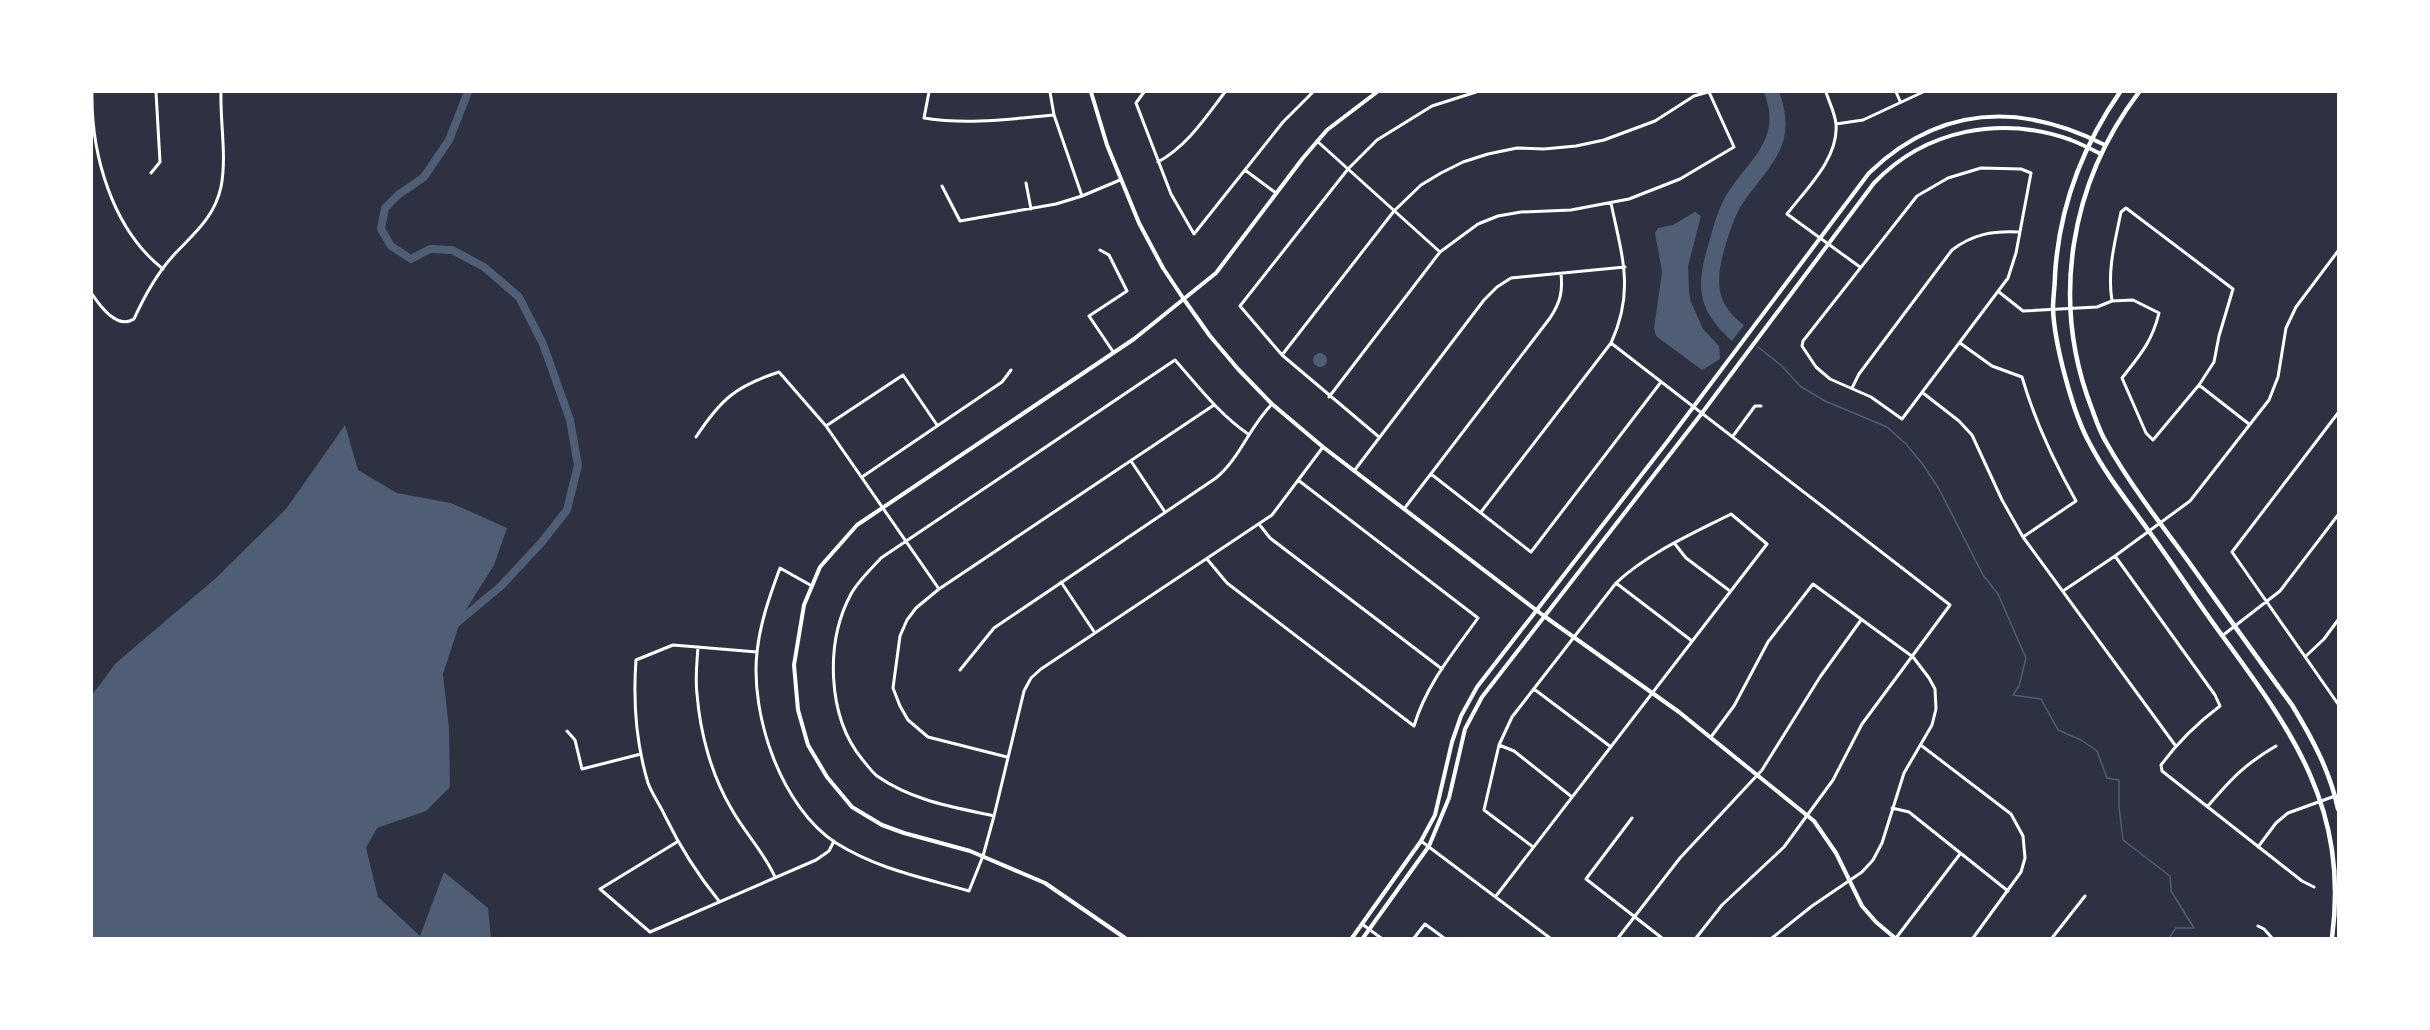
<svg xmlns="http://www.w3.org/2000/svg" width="2430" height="1030" font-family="Manrope,sans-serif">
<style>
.water{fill:#4f5d75}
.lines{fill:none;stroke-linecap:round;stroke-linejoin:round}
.stream{stroke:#4f5d75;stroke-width:1.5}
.river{stroke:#4f5d75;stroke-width:8}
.minor{stroke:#fff;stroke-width:3}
.tertiary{stroke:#fff;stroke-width:4}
.primary{stroke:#fff;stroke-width:4.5}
</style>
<rect width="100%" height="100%" fill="#2d3142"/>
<path class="water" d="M1764 92H1779C1785 107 1788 125 1783 142 1776 164 1758 181 1745 200 1735 214 1730 230 1725 247 1716 279 1714 303 1744 325L1732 341C1695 307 1696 285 1710 239 1715 221 1720 203 1731 188 1755 154 1781 137 1764 92Z
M1695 212 1701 216 1688 266 1689 292 1691 302 1703 329 1719 346 1720 359 1702 370 1656 336 1654 328 1662 272 1655 233 1658 228 1673 225Z
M1313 360a7 7 0 1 1 14 0a7 7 0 1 1-14 0Z
M345 425 358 470 397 493 451 503 507 528 494 565 462 616 443 674 449 728 450 787 426 811 377 828 366 848 378 897 420 936 444 872 488 908 491 938H92V695L116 663 216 578 286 509Z"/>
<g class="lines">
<path class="stream" d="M1758 347 1782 366 1800 386 1825 401 1887 427 1906 444 1924 466 1939 489 1983 575 1998 594 2026 658 2019 686 2013 695 2041 699 2058 730 2081 740 2097 751 2107 778 2119 780V807L2123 840 2170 876 2171 891 2194 928H2176L2169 938"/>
<path class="river" d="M453 626 501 586 541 543 567 510 578 465 570 420 543 344 519 297 484 267 452 250 430 249 411 259 391 246 381 229 385 208 398 195 424 177 449 140 468 92"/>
<path class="minor" d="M92 92C91 154 112 229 163 269
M929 92 924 118C968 125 1010 119 1054 115
M1050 92 1054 115 1082 196
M1144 92 1136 103 1171 194 1194 234 1283 122 1313 92
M1826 92C1829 102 1835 113 1836 124 1839 158 1806 189 1787 214L1860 267
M1896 92 1900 101
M1836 124 1863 120 1923 92
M1317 141 1440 252
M1158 162C1188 145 1205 118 1225 92
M1981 168 2021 169 2031 173 2016 253 2008 278 1902 419 1871 397 1830 379 1816 367 1802 346 1803 341 1917 196 1948 178Z
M1245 170 1276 193
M151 173 160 162 156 92
M1026 183 1031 209
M942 186 960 221 1056 204 1082 196 1120 180
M1100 250 1109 255 1127 291 1089 316 1114 353
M1999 292 2023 311 2097 307 2112 301 2133 300 2159 313C2152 342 2140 355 2122 378L2146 433 2153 440 2199 385 2214 362 2219 336 2233 289 2126 208 2121 212C2115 242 2107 270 2112 301
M92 294C100 306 117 330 134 319 144 297 155 276 172 257 192 235 214 219 221 187 227 156 220 123 221 92
M1611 343 1950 605 1862 724 1833 780 1784 847 1722 905 1696 938
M1960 343 1992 366 2022 377C2035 422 2053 460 2076 501L2023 537
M1282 355 1394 211 1421 185 1441 173 1463 162 1488 154 1517 148 1544 149 1576 146 1604 140 1655 121 1694 96 1708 92
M2199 385 2249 424
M1852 388 1859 374 1952 250C1973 234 1992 231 2018 232
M1923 393 1959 421 1972 435 2002 500 2023 537 2175 745
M1329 397 1440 252 1478 224 1498 216 1521 212 1571 210 1629 199 1680 179 1734 147 1709 92
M2338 413 2232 552 2338 704
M826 426 903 375 937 425
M1733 436 1755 406H1761
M696 437C721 399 736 386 779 372L826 426 939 589
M1379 437 1282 355 1240 306 1348 169 1377 140 1432 106 1476 92
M1131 461 1165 512
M1354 471 1484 300 1497 287 1511 278 1625 267
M1431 474 1531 552 1661 382
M862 477 1002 382 1011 370
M1404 509 1550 318C1560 303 1563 292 1561 274
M1481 512 1611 343C1635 291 1622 256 1611 203
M1259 524 1270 538 1442 669
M1675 544 1686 558 1730 591
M2115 556 2215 695 2220 706C2196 724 2178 742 2161 765L2162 771 2302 881 2314 887
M1207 559 1227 583 1414 726C1426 685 1453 653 1478 618L1298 480
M1061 582 1095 633
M1616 583 1692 641
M812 586 780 568C770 595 760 623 757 652 750 715 781 807 836 843 880 870 921 877 969 891L983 856 994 816 1024 691 1031 678 1041 669 1272 515 1323 447
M2063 591 2115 556 2190 501 2269 400 2278 377 2286 328 2296 307 2338 251
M2222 636 2280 591 2338 515
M698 647C697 662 695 679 697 694 700 732 711 774 731 808 744 832 764 852 775 877
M2306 656 2324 639 2338 620
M960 670 994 628 1216 478C1241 457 1249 427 1272 404
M1534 689 1611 747
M567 731 575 740 582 769 641 754
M1711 737 1734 706 1768 642 1813 584 1913 657 1929 678 1935 689 1936 709 1932 725 1904 773 1882 843 1873 860 1862 872 1812 906 1772 938
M1499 745 1514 751 1572 797
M1922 746 2011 814 2023 836 2025 858 2021 872 1973 938
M1007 757 928 737 908 720 900 706 893 688 900 636 907 620 916 608 939 589 1214 405
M2208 806C2231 779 2245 764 2276 746
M1892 808 1909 812 2008 891
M994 816C953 807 913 801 877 776 872 772 867 765 862 759 827 716 825 642 851 594 858 581 871 569 881 558L1175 360C1198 386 1219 414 1248 434
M1632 818 1586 879 1662 938
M1421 841 1550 938
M677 842 600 889 650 932 816 860 829 851 834 841
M2258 847 2276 823 2288 813 2335 796
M1496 896 1767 544 1731 514C1692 534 1648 553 1616 583L1512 717 1499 745 1484 810 1533 847
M719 901C697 874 680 847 665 816 660 805 652 794 648 783 636 743 633 701 636 660L673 645 757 652
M1362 924 1381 938
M2258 926 2264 929 2272 938
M1414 938 1425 924 1444 938
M1618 938 1680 858 1762 770 1820 677 1861 620
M1896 938 1960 854
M2052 938 2085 896"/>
<path class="tertiary" d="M1091 92 1107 145 1139 223 1163 268 1183 298 1210 336 1238 369 1272 404 1323 447 1544 616 1679 712 1814 821 1836 853 1862 906 1876 922 1895 938
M1125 938 1045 883 970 851 904 833 882 825 852 807 827 777 808 745 798 710 794 665 804 605 820 567 857 525 1134 339 1216 273 1303 158 1327 130 1377 92
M1352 938 1421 841 1435 815 1452 742 1461 716 1477 687 1667 442 1869 173C1940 105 2020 102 2105 145
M1363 938 1429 846 1449 798 1465 729 1482 697 1702 413 1874 183C1926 129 2001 115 2071 140 2081 144 2091 149 2101 154"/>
<path class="primary" d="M2120 92C2082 147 2059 208 2055 275 2055 286 2053 297 2053 308 2054 343 2073 414 2090 444 2106 475 2128 502 2148 530 2173 564 2196 600 2221 634 2293 732 2349 809 2332 938
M2139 92C2070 183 2050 301 2092 409 2096 420 2100 432 2106 442 2128 481 2156 518 2183 554 2219 604 2255 655 2292 705 2312 738 2330 771 2338 809"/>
</g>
<rect width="2430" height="1030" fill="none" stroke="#ffffff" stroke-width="186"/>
</svg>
